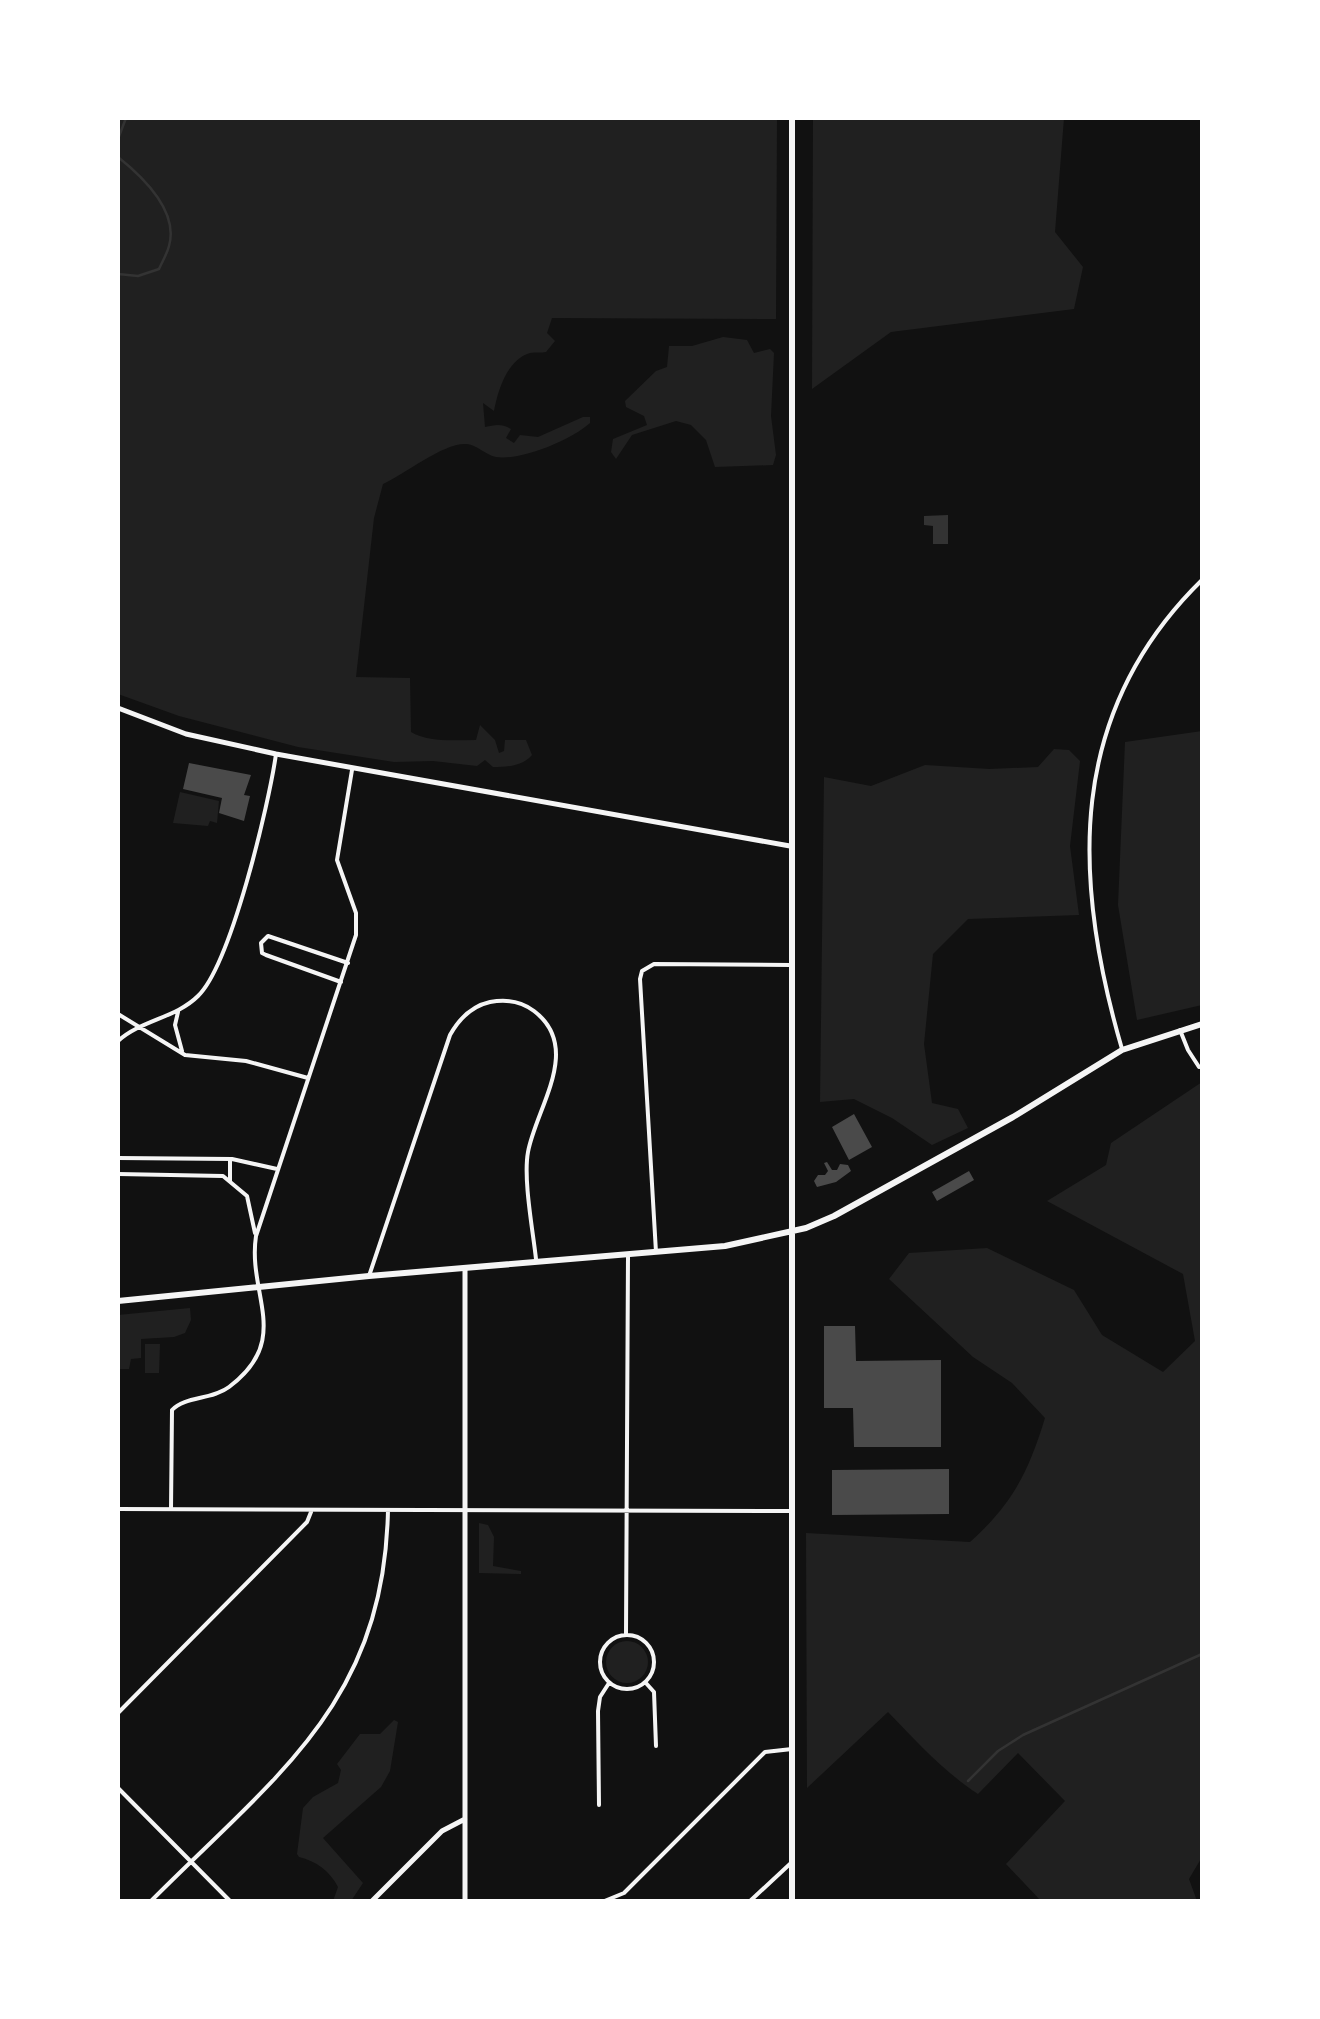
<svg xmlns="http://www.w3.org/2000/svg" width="1320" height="2019" font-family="Figtree,sans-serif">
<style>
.green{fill:#202020}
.water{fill:#333}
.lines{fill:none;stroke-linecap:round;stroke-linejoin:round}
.stream{stroke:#333;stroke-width:2.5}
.building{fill:#4a4a4a}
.minor{stroke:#f5f5f5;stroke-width:4}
.tertiary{stroke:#f5f5f5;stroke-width:5}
.secondary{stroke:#f5f5f5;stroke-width:6}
</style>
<rect width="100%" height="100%" fill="#111"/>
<path class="green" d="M118 118H777L776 319 552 318 547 333 555 341 546 352C541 353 536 352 530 353 507 360 498 390 494 411L483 403 485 427C495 425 501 423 511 429L506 438 514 443 520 435 538 437 583 417H590V423C571 440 521 461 496 457 486 455 477 445 467 444 444 442 405 474 383 484L374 518 356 677 410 678 411 732C430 743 454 740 476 740L480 725 495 740 499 753 504 751 505 740H526L532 755C523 766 507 767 493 767L485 760 477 766 433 761 394 762 298 747 179 716 118 694Z
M813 118H1064L1055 232 1083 267 1074 309 891 332 812 389Z
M723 337 747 340 754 353 770 349 774 353 771 416 776 455 773 465 715 467 706 440 691 425 676 421 632 435 616 459 611 452 613 439 647 425 644 416 626 407 625 401 656 371 667 367 669 346H692Z
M1202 731V1005L1137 1020 1118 905 1125 742Z
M1054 749 1069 750 1080 761 1070 846 1079 915 968 919 933 954 924 1044 932 1103 958 1109 968 1128 932 1145 892 1118 854 1099 820 1102 824 777 871 786 925 765 989 769 1038 767Z
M180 792 219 801 217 823 210 821 208 826 173 823Z
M1202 1082V1857L1189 1879 1197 1901H1041L1006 1864 1065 1801 1018 1753 978 1794C943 1771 917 1742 888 1712L807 1788 806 1533 970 1542C1013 1503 1028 1473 1045 1418L1012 1383 973 1357 889 1279 909 1253 987 1248 1074 1290 1102 1335 1163 1372 1195 1341 1183 1274 1047 1201 1106 1165 1111 1143Z
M190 1308 191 1320 185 1333 174 1337 141 1339V1358L131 1359 129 1369H118V1315Z
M145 1344H160L159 1373H145Z
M479 1523 488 1525 494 1537 493 1566 521 1571V1574L479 1573Z
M606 1662a21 21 0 1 1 42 0a21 21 0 1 1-42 0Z
M394 1720 398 1722 390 1771 381 1787 323 1838 363 1883 351 1901H333L338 1887C330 1871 316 1861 299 1857L297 1854 303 1808 313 1797 338 1783 341 1770 337 1764 360 1734H380Z"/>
<path class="water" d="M948 515V544H933V526L924 525V516Z"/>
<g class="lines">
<path class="stream" d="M118 139 126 118
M118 157C143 177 179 211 169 246 167 254 162 262 159 269L138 276 118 274
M968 1781 998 1751 1023 1735 1202 1654"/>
</g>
<path class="building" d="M189 763 251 775 244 795 250 796 244 821 219 813 222 798 183 789Z
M854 1114 872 1147 849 1160 832 1127Z
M827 1162 832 1170H837L840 1164 848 1165 851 1171 836 1182 817 1187 814 1181 818 1175H825L828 1171 824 1163Z
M969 1171 974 1180 937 1201 932 1192Z
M824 1326H855L856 1361 941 1360V1447H854L853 1408H824Z
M949 1469V1514L832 1515V1470Z"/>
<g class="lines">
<path class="minor" d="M341 982 266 955 262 953 261 943 268 936 348 963
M178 1012 175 1025 182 1051
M118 1014 185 1055 246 1061 308 1078
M1180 1030 1188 1050 1199 1067
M118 1041C141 1020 176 1018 198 996 231 964 269 804 276 754
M1122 1049C1072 878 1066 713 1202 580
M118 1158 232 1159 277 1169
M230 1160V1181
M118 1174 223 1176 247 1196 255 1233
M656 1252 640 979 642 971 654 964 791 965
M369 1276 450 1035C459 1019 472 1006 490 1002 506 999 521 1001 534 1011 583 1048 536 1108 528 1152 523 1179 533 1231 536 1259
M118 1509 791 1511
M171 1509 172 1410C185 1396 212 1400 229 1387 293 1339 247 1295 256 1236L356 935V913L337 860 352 770
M626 1635 628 1255
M600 1662a27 27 0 1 1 54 0a27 27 0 1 1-54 0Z
M645 1682 654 1692 656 1746
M118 1713 307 1522 311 1512
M118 1788 231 1902
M599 1805 598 1711 600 1697 609 1683
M150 1902C275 1776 384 1704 388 1510
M602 1902 624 1893 765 1752 792 1749
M749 1902 791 1863"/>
<path class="tertiary" d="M118 708 186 734 276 754 790 846
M371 1902 442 1831 465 1819
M465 1902V1269"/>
<path class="secondary" d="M118 1301 369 1276 725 1246 806 1228 834 1216 1013 1117 1122 1050 1202 1024
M792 1902V118"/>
</g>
<rect width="1320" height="2019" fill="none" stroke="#ffffff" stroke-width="240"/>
</svg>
